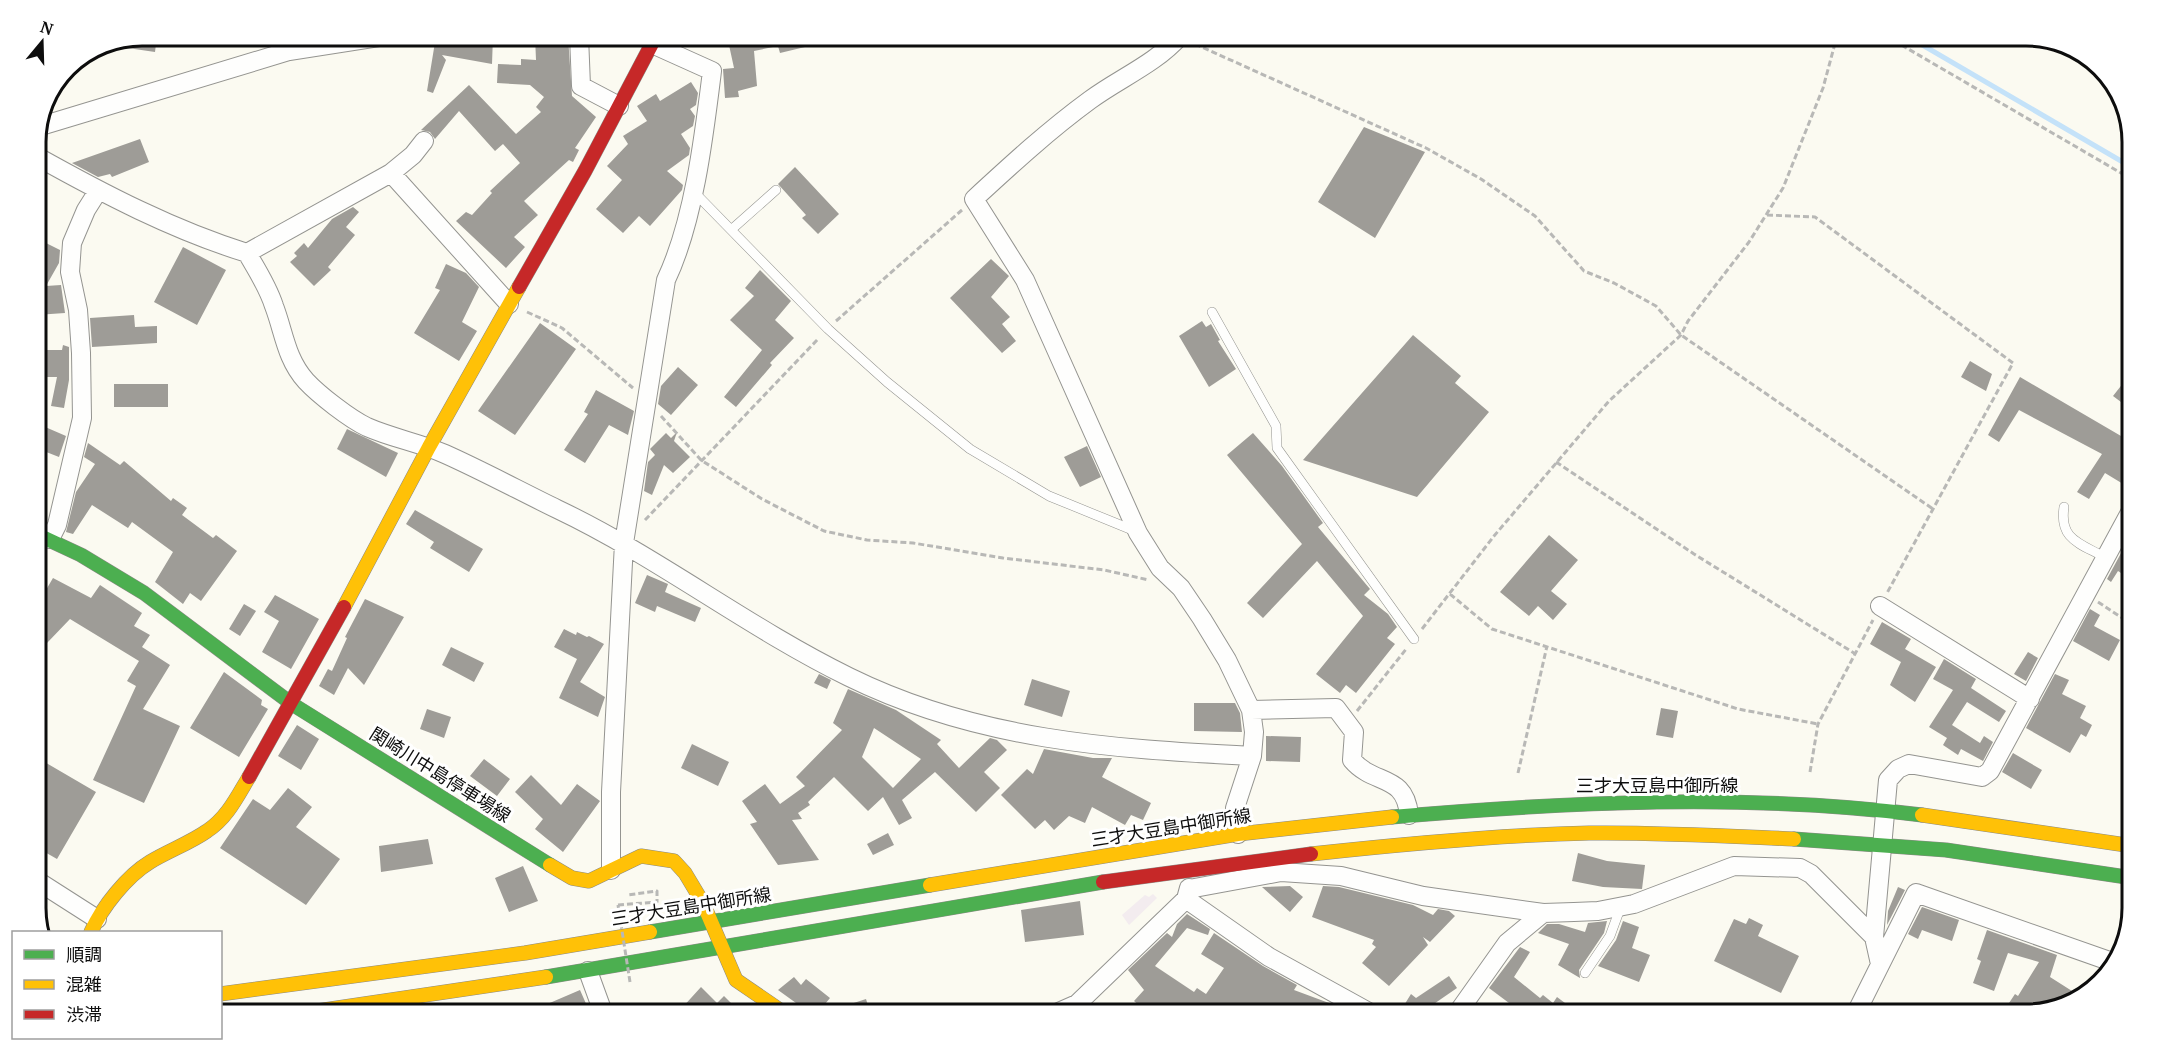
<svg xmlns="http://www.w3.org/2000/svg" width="2169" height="1051" font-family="'PT Serif','Noto Sans JP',serif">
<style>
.industrial{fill:#f3ecef}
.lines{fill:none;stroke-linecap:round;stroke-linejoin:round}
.stream{stroke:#c4e2f9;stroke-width:5}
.building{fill:#9e9c97;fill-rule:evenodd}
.lane-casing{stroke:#949490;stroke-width:10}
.street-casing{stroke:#949490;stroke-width:20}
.fast-casing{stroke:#8b8a86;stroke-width:15}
.slow-casing{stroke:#8b8a86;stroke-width:15}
.jam-casing{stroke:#8b8a86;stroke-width:15}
.path{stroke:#b8b8b6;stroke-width:3;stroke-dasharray:6 3;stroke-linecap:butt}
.lane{stroke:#fefefd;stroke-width:9}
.street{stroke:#fefefd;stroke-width:18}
.fast{stroke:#4caf50;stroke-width:14}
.slow{stroke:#ffc107;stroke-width:14}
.jam{stroke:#c62828;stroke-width:14}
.path-bridge{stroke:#b8b8b6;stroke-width:3;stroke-dasharray:6 3;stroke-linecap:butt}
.labels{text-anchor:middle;stroke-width:6;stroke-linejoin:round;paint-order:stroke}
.street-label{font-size:18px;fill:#0d0d0d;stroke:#fff}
.rim{fill:none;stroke:#0d0d0d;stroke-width:3}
</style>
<rect width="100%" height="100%" fill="#fbfaf1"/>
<path class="industrial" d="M1153 894 1157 898 1129 925 1122 915 1145 895 1149 897Z"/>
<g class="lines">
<path class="stream" d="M1907 36 2133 168"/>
</g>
<path class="building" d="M142 36H157L155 52 107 45V43Z
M436 36H493L492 64 442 55 446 60 433 93 427 91Z
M535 36H568L572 96 596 117 575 148 579 150 573 162 569 160 524 201 538 215 514 237 525 247 506 268 456 221 466 212 472 215 492 193 490 191 520 163 503 144 495 151 459 111 435 139 430 132 421 130 469 85 516 134 541 112 536 107 544 97 530 85 497 83 498 64 521 65V59L536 60Z
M744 36H829L830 41 780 53 778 46 754 51 757 86 738 91 739 97 725 98 723 69 734 68 729 45 738 43 736 38Z
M691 82 698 93 696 105 690 109 695 116 693 126 681 134 690 148 689 155 667 171 683 185 682 190 650 226 639 216 623 233 596 209 622 180 607 166 628 144 623 136 647 121 637 106 656 94 660 101Z
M1364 127 1425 152 1375 238 1318 202Z
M140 139 149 162 112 177 110 174 98 177 72 163Z
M795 167 839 214 818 234 802 218 806 215 778 184Z
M353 207 359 212 346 227 355 235 328 267 331 270 314 286 290 262 297 256 294 253 304 243 308 248 332 219Z
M36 238 60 250 59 263 46 286 61 285 65 313 36 315Z
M183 247 226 270 197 325 154 302Z
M991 259 1009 276 991 297 1010 317 1002 324 1016 341 1002 353 950 298Z
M446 264 466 273 479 287 462 322 477 331 459 361 414 333 440 290 435 288Z
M760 270 791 301 775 320 794 338 770 363 772 365 736 407 724 397 762 350 730 320 754 296 745 288Z
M134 315 135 327 157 326V343L92 347 90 318Z
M1202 321 1206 327 1211 324 1220 340 1218 341 1236 369 1209 387 1179 336Z
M540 323 576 349 515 435 478 411Z
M1413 335 1461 376 1455 383 1489 412 1417 497 1303 460Z
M63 345 69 347V380L64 408 51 406 57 377H36V350H62Z
M1970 361 1992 374 1986 391 1961 377Z
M678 367 698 385 671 415 658 404 661 386Z
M2020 377 2133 443V490L2105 473 2089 499 2077 492 2102 454 2019 410 1999 442 1988 435Z
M2124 382 2133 390V395L2125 405 2113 396Z
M114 384H168V407H114Z
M596 390 634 411 628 435 609 425 585 463 564 450 588 414 584 412Z
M36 423 66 436 59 457 36 448Z
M347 429 398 453 386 477 337 449Z
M677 432 674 441 690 457 673 473 664 465 652 495 644 491 648 462 655 455 650 449 666 433 671 438Z
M1253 433 1282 466 1323 523 1318 527 1370 589 1364 595 1388 614 1397 627 1387 638 1395 644 1356 693 1346 685 1340 693 1316 674 1363 616 1317 561 1263 618 1247 603 1302 544 1227 455Z
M88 443 120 465 124 461 171 501 173 498 187 508 182 515 213 538 216 535 237 551 201 601 190 593 183 604 155 582 173 552 132 522 128 528 92 505 73 534 66 532 76 492 95 464 84 457Z
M1087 446 1101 477 1080 487 1064 457Z
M415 510 483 549 469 572 430 548 434 542 406 524Z
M2133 531V562L2124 575 2118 571 2111 582 2107 579Z
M1549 535 1578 560 1551 591 1567 604 1553 620 1538 606 1529 616 1500 592Z
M647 575 668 584 665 592 701 608 695 622 657 606 655 612 635 603Z
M53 578 91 598 100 585 142 613 134 626 150 635 142 647 170 665 143 709 180 726 144 803 93 780 136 686 127 681 139 661 70 619 47 643 36 633V607Z
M275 595 319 619 291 669 262 652 279 621 264 612Z
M365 599 404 617 364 685 348 668 334 695 319 686 328 669 332 671 347 638 345 637Z
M244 604 256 611 240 636 229 629Z
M2090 609 2100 615 2094 626 2120 640 2109 661 2073 641Z
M1882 622 1911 639 1905 649 1936 667 1915 702 1890 685 1901 662 1870 644Z
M564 629 576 635 577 632 587 637 589 636 604 644 580 682 605 697 598 717 559 698 577 659 554 647Z
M451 647 484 663 474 682 442 665Z
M2028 652 2038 658 2026 681 2014 674Z
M1944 659 1976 679 1971 688 2006 711 1999 722 1967 702 1952 725 1980 743 1984 736 1993 742 1983 761 1961 749 1958 755 1943 745 1947 738 1929 727 1953 690 1933 679Z
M224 672 262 700 261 705 268 709 239 757 190 728Z
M819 674 831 680 827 689 814 683Z
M2055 674 2069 680 2062 694 2086 706 2080 718 2092 725 2086 737 2081 734 2070 753 2026 728Z
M1032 679 1070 691 1062 717 1024 705Z
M848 689 896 710 941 740 937 744 959 768 990 738 997 740 1007 750 984 772 1000 788 976 812 935 772 902 800 912 818 899 825 883 797 868 811 834 777 808 802 810 805 798 813 802 819 792 820 819 860 778 865 750 824 757 822 742 801 765 784 780 804 805 786 796 777 842 730 833 723ZM874 728 921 759 893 788 862 757Z
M1194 703H1235L1240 713 1242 732 1194 731Z
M1661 708 1678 711 1673 738 1656 735Z
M427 709 451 717 444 738 420 729Z
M297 725 319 739 301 770 278 756Z
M1266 736 1301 737 1300 762 1266 761Z
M692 744 729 762 718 786 681 768Z
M1044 749 1093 758H1112L1102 777 1151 803 1143 820 1131 815 1125 825 1092 807 1085 823 1069 816 1054 830 1045 820 1035 829 1001 795 1027 769 1033 774Z
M2013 753 2042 770 2031 789 2002 772Z
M36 757 96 792 57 859 36 847Z
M484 759 510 779 497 796 470 776Z
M531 775 561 805 577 784 600 801 563 852 535 829 543 819 515 792Z
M288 788 312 807 296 827 340 859 306 905 220 848 253 799 270 810Z
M888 833 894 845 873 855 867 844Z
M428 839 433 864 381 872 379 846Z
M1578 853 1607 861 1645 865 1642 889 1603 887 1572 881Z
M523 866 538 901 509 912 495 878Z
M1290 886 1303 897 1290 912 1262 887Z
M1323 886 1339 887 1413 905 1433 915 1438 909 1449 911 1455 916 1430 942 1423 937 1428 945 1389 986 1362 963 1376 947 1372 944 1374 940 1312 917Z
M1898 887 1905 890 1887 925 1888 911Z
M1080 901 1084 935 1025 942 1021 910Z
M1922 907 1959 920 1952 941 1922 930 1918 939 1908 934Z
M1187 914 1210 929 1208 935 1187 928 1155 966 1194 992 1197 988 1206 994 1224 968 1201 954 1214 933 1263 966 1297 985 1294 990 1329 1003 1351 1015H1198L1190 1010 1186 1015H1150L1134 1001 1144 990 1128 970 1167 933 1172 937 1177 924Z
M1749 918 1763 925 1758 936 1799 956 1781 993 1714 961 1734 919 1746 924Z
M1607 921 1604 933 1579 970 1580 978 1558 965 1569 944 1538 933 1547 924H1559L1585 932 1588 923Z
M1623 921 1639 927 1632 948 1650 955 1639 982 1598 966 1616 940Z
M1987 930 2057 955 2050 977 2083 998 2027 1015H2001L2015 994 2018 996 2039 962 2008 953 1994 991 1973 983 1981 961 1977 959Z
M1520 947 1530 952 1514 977 1540 998 1543 995 1553 1003 1557 997 1581 1015H1499L1509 1003 1489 988Z
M1449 976 1457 988 1428 1008 1439 1015H1398L1411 994 1416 998Z
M794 977 801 985 806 979 830 998 816 1015H802L796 1003 778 990Z
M701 987 717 1003 724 996 743 1015H687L681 1009Z
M580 990 591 1015H549L545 1005Z
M866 999 871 1015H826V1012Z"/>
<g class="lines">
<g class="lane-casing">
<path id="lane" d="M694 192 828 329 887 382 970 449 1049 496 1135 531
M731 230 776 190
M1212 312 1276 426 1277 448 1414 639
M2064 507C2059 540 2080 543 2106 558
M1585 973 1610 936 1621 906"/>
</g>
<g class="street-casing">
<path id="street" d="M579 36 581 86 619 106
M1180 36C1155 64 1120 78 1090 100 1049 130 1012 164 974 199L1025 280 1138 533 1160 568 1181 588 1202 619 1227 660 1251 710 1254 732 1252 756 1235 808 1238 834
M41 126 289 51 385 36
M36 156C104 194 173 230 247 253 257 270 268 287 274 306 284 332 286 359 306 381 319 395 350 419 367 427 392 438 420 443 445 454 483 471 520 491 557 509 658 557 747 627 849 677 977 740 1111 749 1252 756
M391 173 413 155 424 141
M247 253 391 173 509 304
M50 539 57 525 82 418 81 353 78 310 70 272 72 243 86 210 98 191
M1880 606 2030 699
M1251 710 1336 708 1354 732 1352 760C1374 786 1405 773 1409 815
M611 870V792L624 543 666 280C694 221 704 136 712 71L652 44
M36 880 97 919
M1189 889 1281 872 1341 876 1423 896 1543 913 1574 912 1598 911 1634 904 1734 866 1800 868 1811 874 1874 937
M1186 899 1269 957 1374 1015
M1880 964 1874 937 1888 780 1898 769 1909 764 1982 777 1990 771 2133 507
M588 971 604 1015
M1052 1015 1077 1004 1186 899 1189 888
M1456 1015 1507 943 1543 913
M1855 1015 1916 893 2115 963"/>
</g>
<g class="fast-casing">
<path id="fast" d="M36 534 81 555 144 593 292 704 550 865
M1392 817C1567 802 1747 793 1922 815
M1794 839 1946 850 2133 878
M650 932 930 885
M546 977 1103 882"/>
</g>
<g class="slow-casing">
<path id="slow" d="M344 607 429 447 519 287
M1922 815 2133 846
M1311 854C1403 844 1496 835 1589 833 1657 832 1726 836 1794 839
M550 865 572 878 589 881 641 856 674 861 685 873 703 903 736 980 787 1015
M930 885 1238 834 1392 817
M91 932C102 907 127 876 150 862 168 851 190 843 207 831 227 818 237 797 249 777
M220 994 525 953 650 932
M290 1015 546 977"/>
</g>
<g class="jam-casing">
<path id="jam" d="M519 287 585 171 656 36
M249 777 344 607
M1103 882 1311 854"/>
</g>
<path class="path" d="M1886 36 2133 180
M1195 44 1426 148 1481 179 1535 216 1584 271 1614 283 1656 306 1681 335 1933 509
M1767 215 1815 217 2013 363 1887 593
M527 312 562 328 633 388
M836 321 962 210
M661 416 701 460 762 499 824 531 867 540 913 543 1003 558 1104 570 1149 580
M1556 462 1694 554 1854 653
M645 520 819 338
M1450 594 1492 629 1738 709 1818 724
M2098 602 2133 625
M1422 629 1494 536 1609 401 1681 335 1688 321 1749 242 1783 188 1823 88 1837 36
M1357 711 1407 648
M1810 772 1818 724 1873 620
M1518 773 1547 646
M618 905 657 902V891L627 895"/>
<use href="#lane" class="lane"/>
<use href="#street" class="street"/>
<use href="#fast" class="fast"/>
<use href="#slow" class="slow"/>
<use href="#jam" class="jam"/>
<path class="path-bridge" d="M618 905 630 982"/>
</g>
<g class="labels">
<g class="street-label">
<text transform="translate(440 775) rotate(32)" y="6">関崎川中島停車場線</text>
<text x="1657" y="792">三才大豆島中御所線</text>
<text transform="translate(1171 828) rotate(-9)" y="6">三才大豆島中御所線</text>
<text transform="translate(691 907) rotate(-9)" y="6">三才大豆島中御所線</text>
</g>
</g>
<path d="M0 0H2169V1051H0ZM142 46H2026A96 96 0 0 1 2122 142V908A96 96 0 0 1 2026 1004H142A96 96 0 0 1 46 908V142A96 96 0 0 1 142 46Z" fill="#fff" fill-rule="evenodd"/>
<path class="rim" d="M142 46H2026A96 96 0 0 1 2122 142V908A96 96 0 0 1 2026 1004H142A96 96 0 0 1 46 908V142A96 96 0 0 1 142 46Z"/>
<rect x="12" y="931" width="210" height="108" fill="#ffffff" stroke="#9e9e9e" stroke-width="1.5"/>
<rect x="24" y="950" width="30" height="9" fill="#4caf50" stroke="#9e9e9e" stroke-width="1.5"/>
<text x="66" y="961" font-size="18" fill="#0d0d0d">順調</text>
<rect x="24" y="980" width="30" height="9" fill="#ffc107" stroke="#9e9e9e" stroke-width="1.5"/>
<text x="66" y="991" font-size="18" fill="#0d0d0d">混雑</text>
<rect x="24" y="1010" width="30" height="9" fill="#c62828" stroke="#9e9e9e" stroke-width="1.5"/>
<text x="66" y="1021" font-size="18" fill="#0d0d0d">渋滞</text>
<g transform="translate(42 42) rotate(19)" stroke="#ffffff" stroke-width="4.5" paint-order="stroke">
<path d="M0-4.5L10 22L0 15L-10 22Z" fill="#0d0d0d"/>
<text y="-9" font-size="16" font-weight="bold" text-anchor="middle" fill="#0d0d0d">N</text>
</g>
</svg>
